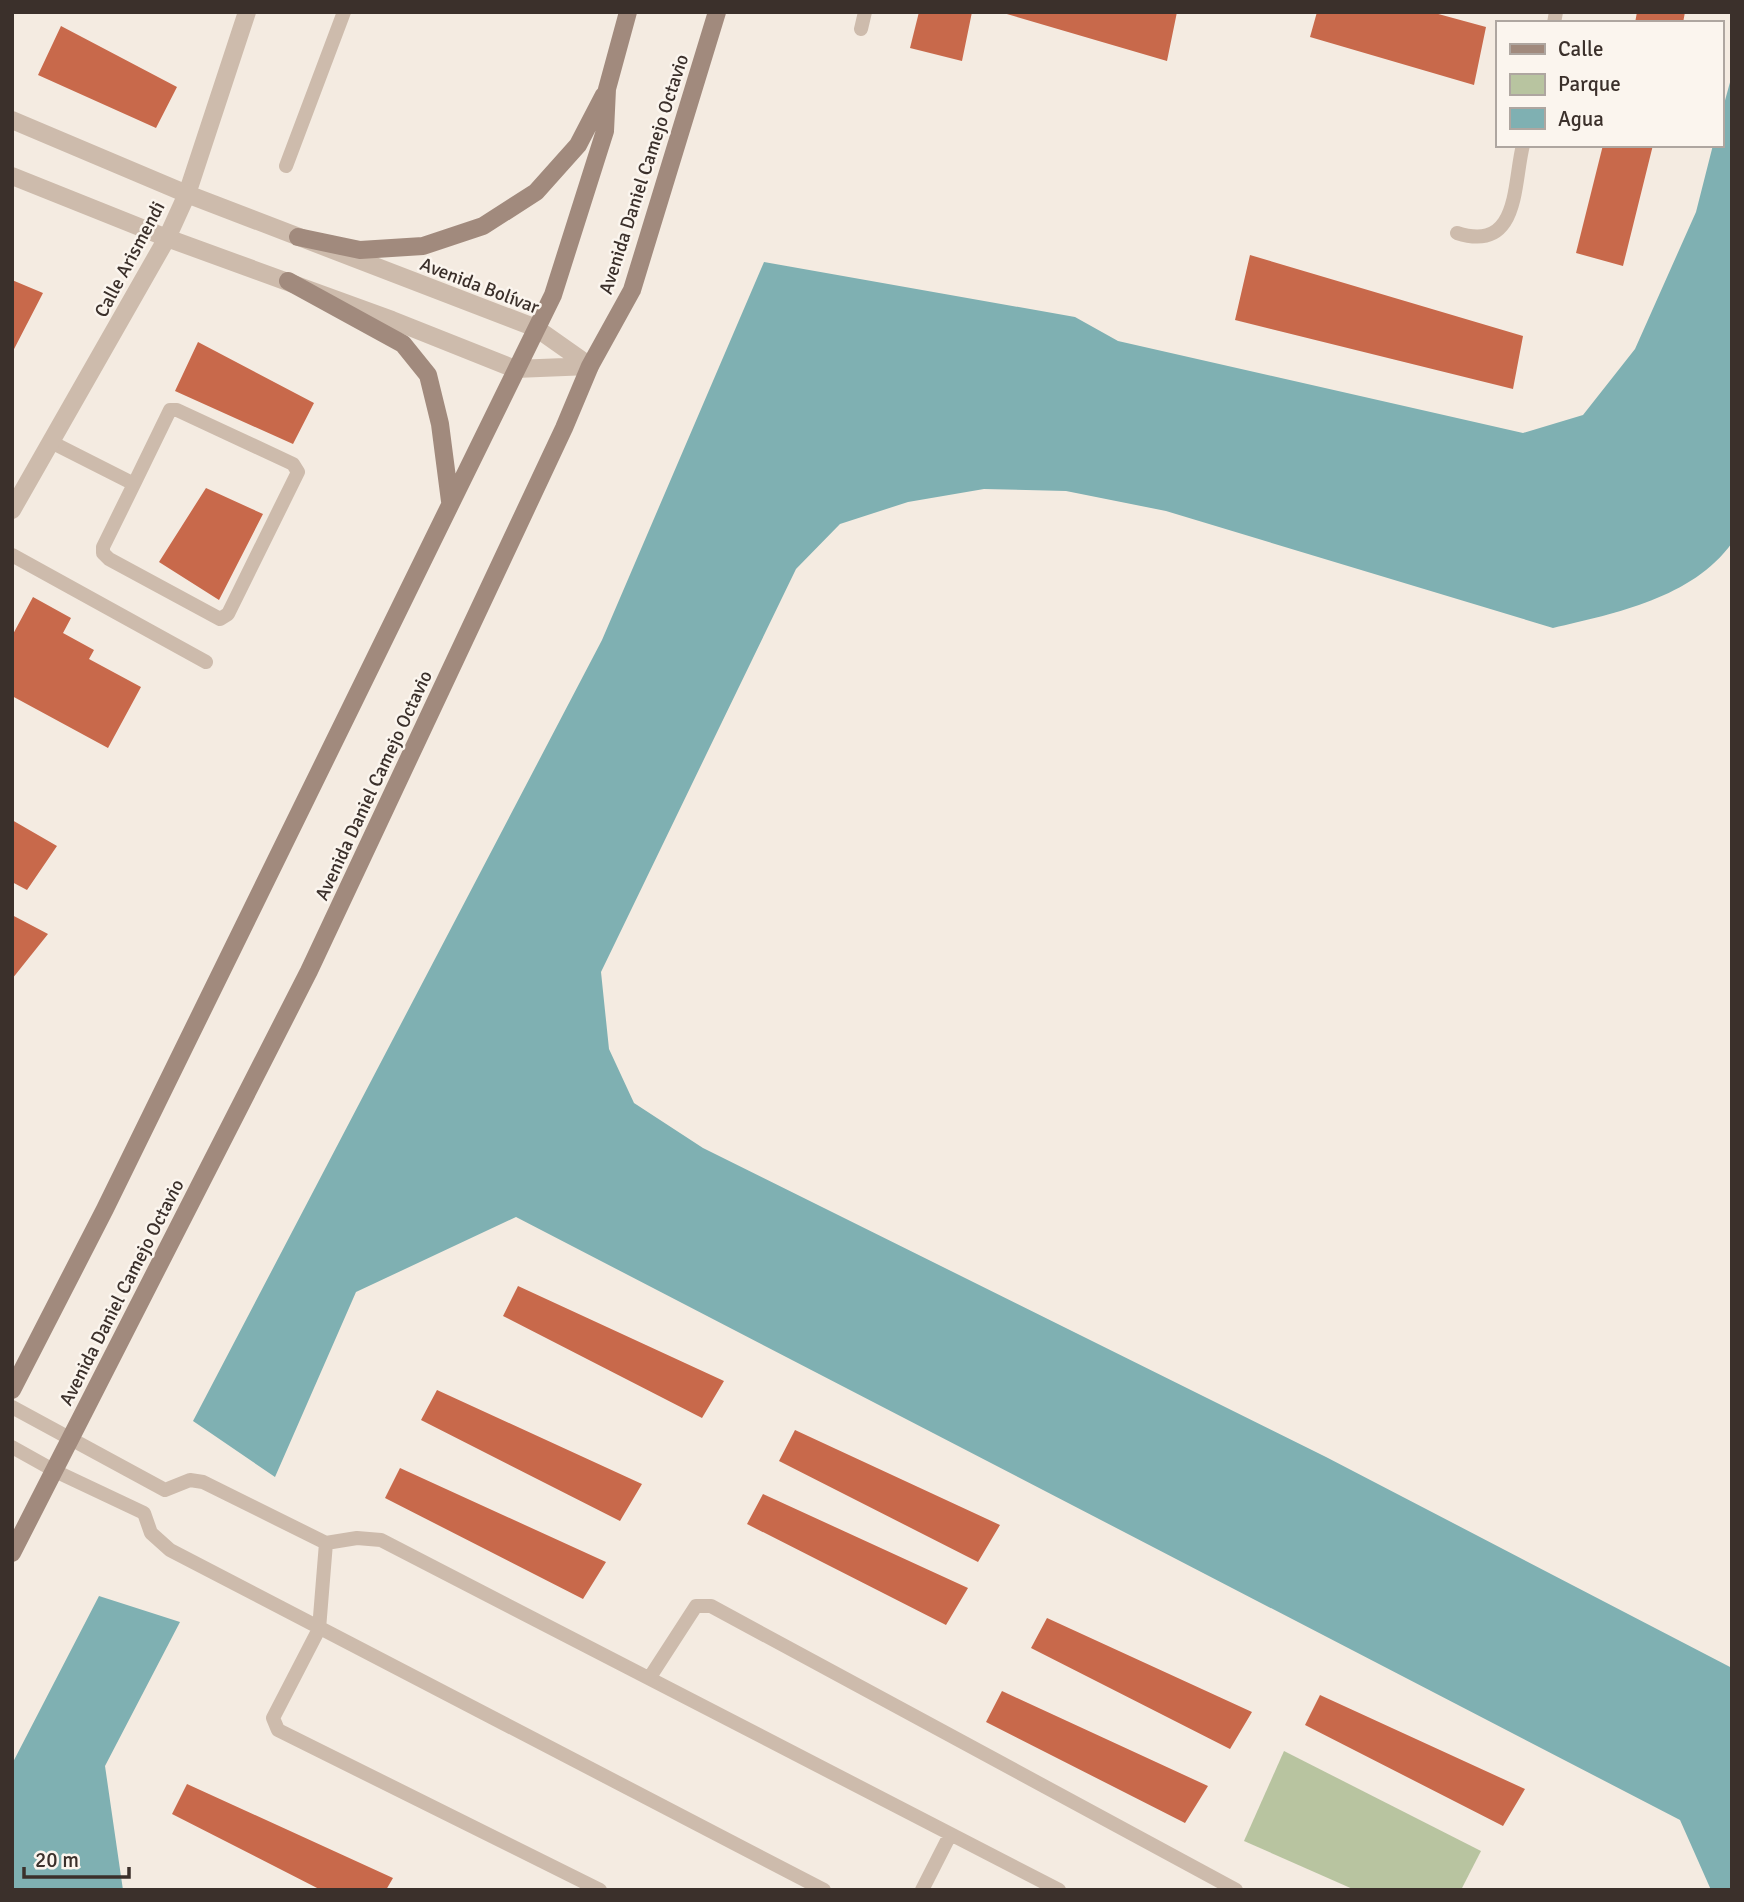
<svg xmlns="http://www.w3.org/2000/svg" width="1744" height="1902" font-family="Signika,sans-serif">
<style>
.green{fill:#b8c4a0}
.water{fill:#7fb0b2}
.building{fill:#c8694b}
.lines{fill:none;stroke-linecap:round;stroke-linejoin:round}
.lane{stroke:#cdbbac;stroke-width:14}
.street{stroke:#cdbbac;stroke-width:18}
.secondary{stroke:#a18a7d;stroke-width:18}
.labels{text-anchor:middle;stroke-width:5;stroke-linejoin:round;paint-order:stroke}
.street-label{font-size:19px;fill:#3b302b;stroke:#fbf5ee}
</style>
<rect width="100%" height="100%" fill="#f4ebe1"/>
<path class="green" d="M1284 1751 1481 1851 1461 1890H1355L1244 1841Z"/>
<path class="water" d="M1732 75V543C1692 598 1616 613 1553 628L1166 511 1066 491 984 489 908 502 840 524 796 569 601 972 609 1049 634 1103 703 1148 1326 1457 1732 1668V1890H1711L1680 1820 516 1217 356 1292 275 1477 193 1421 602 640 764 262 1075 317 1118 341 1523 433 1583 415 1635 349 1696 212 1713 145H1721V115Z
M99 1596 180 1622 105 1766 123 1890H12V1764Z"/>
<path class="building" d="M919 12H972L962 61 910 48Z
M1000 12H1177L1167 61Z
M1317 12H1431L1486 27 1474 85 1310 37Z
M1637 12H1685L1683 23H1635Z
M61 26 177 87 156 128 38 75Z
M1603 145H1653L1623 266 1576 253Z
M1250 255 1523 336 1513 389 1235 320Z
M12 280 43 293 12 353Z
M198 342 314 403 293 444 175 391Z
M206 488 263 514 219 600 159 562Z
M33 597 71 618 63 633 94 650 89 659 141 687 108 748 12 696V636Z
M12 820 57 846 27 890 12 882Z
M12 915 48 934 12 979Z
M518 1286 724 1381 702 1418 503 1316Z
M437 1390 642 1484 620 1521 421 1420Z
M795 1430 1000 1525 978 1562 779 1461Z
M400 1468 606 1562 583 1599 385 1498Z
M763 1494 968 1588 946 1625 747 1524Z
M1047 1618 1252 1712 1230 1749 1031 1648Z
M1002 1691 1208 1786 1185 1823 986 1722Z
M1320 1695 1525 1789 1503 1826 1305 1725Z
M187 1784 393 1878 386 1890H321L172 1814Z"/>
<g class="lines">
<path class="lane" d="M1554 23 1556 12
M861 29 865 12
M286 166 344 12
M1457 233C1520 253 1513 184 1523 145
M51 442 134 484 103 547V553L109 559 220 619 228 614 298 472 293 464 177 410H170L134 484
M12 555 206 662
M12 1407 165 1490 190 1480 203 1482 326 1543 357 1538 381 1540 1059 1890
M12 1447 55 1471 144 1513 151 1533 170 1550 824 1890
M326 1543 319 1629 273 1718 278 1730 600 1890
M650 1677 696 1606H711L1236 1890
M922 1890 950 1835"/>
<path class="street" d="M12 120 187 194 536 328 590 366
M12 176 167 238 392 320 515 369 590 366
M12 510 167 238 187 194 247 12"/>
<path class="secondary" d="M298 237 360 250 423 246 483 226 536 192 578 145 604 95
M288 281 403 344 428 375 440 424 450 501
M12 1390 105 1209 553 295 605 131 607 89 628 12
M12 1553 309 971 564 428 590 366 632 290 717 12"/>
</g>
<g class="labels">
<g class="street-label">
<text transform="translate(643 174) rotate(-72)" y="7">Avenida Daniel Camejo Octavio</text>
<text transform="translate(129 259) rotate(-62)" y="7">Calle Arismendi</text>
<text transform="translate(480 285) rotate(21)" y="7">Avenida Bolívar</text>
<text transform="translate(373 785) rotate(-65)" y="7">Avenida Daniel Camejo Octavio</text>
<text transform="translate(121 1292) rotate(-63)" y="7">Avenida Daniel Camejo Octavio</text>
</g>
</g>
<rect width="1744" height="1902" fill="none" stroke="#3b302b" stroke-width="28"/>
<rect x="1496" y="21" width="228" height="126" fill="#fbf5ee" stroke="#aea6a0" stroke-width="2"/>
<rect x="1510" y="44" width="35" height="10" fill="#a18a7d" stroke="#aea6a0" stroke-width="2"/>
<text x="1558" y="56" font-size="21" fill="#3b302b">Calle</text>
<rect x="1510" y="74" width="35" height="21" fill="#b8c4a0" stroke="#aea6a0" stroke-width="2"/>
<text x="1558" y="91" font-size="21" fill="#3b302b">Parque</text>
<rect x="1510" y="108" width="35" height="21" fill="#7fb0b2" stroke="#aea6a0" stroke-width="2"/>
<text x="1558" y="126" font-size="21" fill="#3b302b">Agua</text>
<path d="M24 1867v10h105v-10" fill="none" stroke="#3b302b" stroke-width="3.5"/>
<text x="35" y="1867" font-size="21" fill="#3b302b" stroke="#fbf5ee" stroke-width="5" paint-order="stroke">20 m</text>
</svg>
